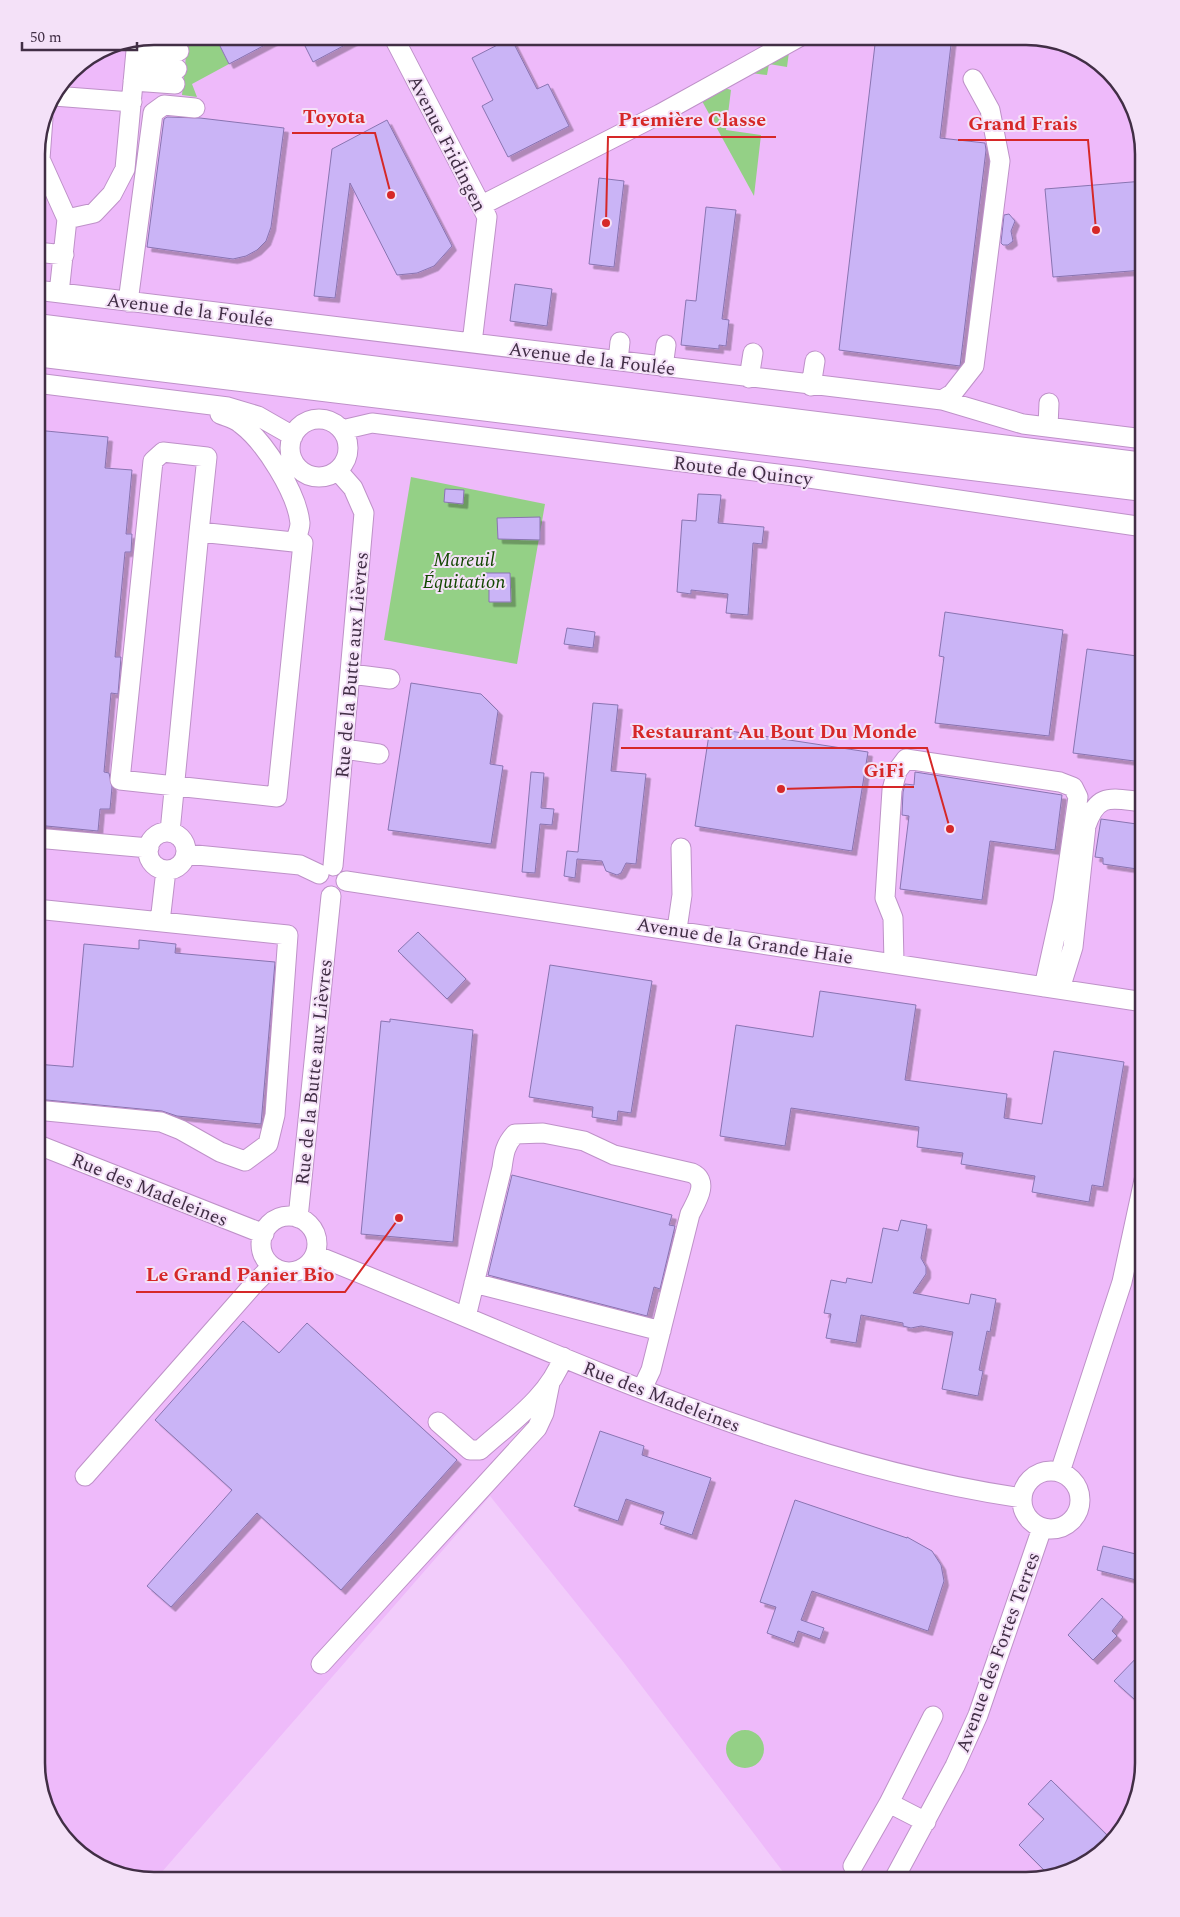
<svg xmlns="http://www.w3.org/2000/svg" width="1180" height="1917" font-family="Spectral,serif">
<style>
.built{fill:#eebafa}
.green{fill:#94d086}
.building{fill:#cab4f6;stroke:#8974b1;filter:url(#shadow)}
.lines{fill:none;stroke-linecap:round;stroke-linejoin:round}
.minor-casing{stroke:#be91c8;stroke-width:21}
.highway-casing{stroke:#be91c8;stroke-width:30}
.minor{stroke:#fff;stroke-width:19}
.highway{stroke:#fff;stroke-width:28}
.labels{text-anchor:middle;stroke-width:4;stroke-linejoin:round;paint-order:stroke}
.street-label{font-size:19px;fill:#412e45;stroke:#f4e1f8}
.park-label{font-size:19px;font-style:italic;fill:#124700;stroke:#f4e1f8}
.rim{fill:none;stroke:#412e45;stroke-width:2.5}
.leader{fill:none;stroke:#d62828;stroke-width:2}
.callout-dot{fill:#d62828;stroke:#f4e1f8;stroke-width:2}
.callout-label{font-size:20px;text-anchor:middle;font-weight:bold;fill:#d62828;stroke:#f4e1f8;stroke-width:4;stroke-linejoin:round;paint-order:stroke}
</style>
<defs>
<filter id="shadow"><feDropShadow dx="4.5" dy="4.5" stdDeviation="0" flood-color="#0004"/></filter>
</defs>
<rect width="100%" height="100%" fill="#f2ccfb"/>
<path class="built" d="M154 36 1034 37 1091 56 1131 102 1144 154V1763L1124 1828 1078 1868 1026 1881H790L621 1659 490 1496 154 1881H147L89 1861 49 1815 36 1763V147L45 109 71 71 109 45Z"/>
<path class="green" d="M188 36H215L229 64 192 84 197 97 182 95Z
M789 52 787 67 769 64 767 75 751 73Z
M725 88 731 90 726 130 761 135 754 196 702 101Z
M411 477 545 504 517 664 384 640Z
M726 1749a19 19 0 1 1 38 0a19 19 0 1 1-38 0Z"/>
<path class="building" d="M215 36H282L229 64Z
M300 36H362L313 62Z
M876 36H952L940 138 985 143 986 150 960 366 839 350Z
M511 38 537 89 548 84 569 126 508 157 482 106 493 100 472 58Z
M167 117 200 118 284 128 271 227 266 241 257 250 246 256 233 259 147 247 164 119Z
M387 120 452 246 434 266 417 273 397 275 350 183 335 298 314 296 332 149Z
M599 178 624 181 614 267 589 264Z
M1144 181V270L1053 277 1045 189Z
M706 207 736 210 722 319 729 320 726 346 719 345V349L681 345 686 300 696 301Z
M1009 214 1015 221 1011 231 1013 241 1008 245H1003L1001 243 1004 215Z
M515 284 552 289 547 326 510 321Z
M36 430 108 437 105 468 132 470 126 534H132L131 552H125L115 657H121L118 694 111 693 104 772 109 773 112 787 110 809H100L98 831 36 825Z
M445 489 464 490 463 504 444 502Z
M698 494 721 495 718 523 764 527 762 544 753 543 748 615 726 613 728 594 691 590V594L677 592 682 520 696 521Z
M540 517V540L498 539 497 518Z
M485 573H510L511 602H489V587H485Z
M945 612 1063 630 1049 736 935 723 944 657 939 656Z
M567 628 595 632 593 648 564 644Z
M1087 649 1144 657 1142 762 1073 753Z
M411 683 481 694 498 711 490 764 503 766 491 844 388 830Z
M593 703 618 705 611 771 646 774 636 864 626 863 621 873 617 875 606 871 602 861 577 859 575 878 564 876 567 851 578 852Z
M710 728 868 752 852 851 695 826Z
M531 772 544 773 541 808 554 809 552 825 540 824 535 873 522 872Z
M915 772 1062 795 1055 850 990 841 982 900 900 889 909 816 902 815 903 792 905 784 914 785Z
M1101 819 1144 825V870L1103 864V858L1095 857Z
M418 932 466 979 447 999 398 951Z
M139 940 176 944 175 953 275 962 261 1124 177 1116 162 1111 36 1099V1064L73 1067 84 944 139 949Z
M550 965 652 981 631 1113 618 1111 617 1121 592 1117 593 1107 529 1097Z
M820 991 916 1005 905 1080 1007 1094 1004 1118 1042 1124 1054 1051 1124 1062 1103 1187 1092 1185 1089 1202 1032 1192 1035 1176 961 1164 963 1153 917 1147 919 1127 791 1108 785 1146 720 1136 736 1025 813 1037Z
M390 1019 473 1030 453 1242 361 1234 381 1021 390 1022Z
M512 1175 672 1215 669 1225 675 1226 660 1289 654 1287 647 1316 488 1275Z
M901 1220 927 1225 921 1258 926 1267V1274L913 1293 969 1304 971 1294 996 1299 990 1332 987 1331 979 1370 983 1371 978 1396 942 1389 953 1332 921 1326 911 1328 903 1326V1323L861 1315 856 1343 826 1338 831 1314 824 1313 831 1280 846 1283 847 1278 872 1283 883 1228 898 1231Z
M243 1321 279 1353 307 1323 457 1460 341 1590 257 1513 171 1607 147 1586 232 1490 155 1420Z
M600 1431 644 1446 642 1455 711 1478 692 1535 660 1524 664 1512 626 1499 618 1521 574 1506Z
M795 1500 907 1538V1537L932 1551 941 1565 944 1581 928 1631 812 1591 801 1620 824 1628 820 1639 798 1631 794 1643 767 1633 776 1607 760 1602Z
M1103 1546 1144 1556V1582L1097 1570Z
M1102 1598 1123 1617 1112 1631 1117 1636 1093 1660 1068 1635Z
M1144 1650V1708L1114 1681Z
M1051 1780 1111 1839 1078 1868 1049 1875 1019 1845 1044 1819 1028 1804Z"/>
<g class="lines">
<g class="minor-casing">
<path id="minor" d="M393 36 487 217 472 343
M137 47 179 51
M135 64 177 69
M133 81 175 84
M54 96 132 102
M43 118 40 159 67 219 59 293
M482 205 660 114 801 36
M67 219 94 213 112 194 125 169 137 40
M46 253 64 255
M36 290 942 400 1023 424 1144 439
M128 302 153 113 164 105 195 108
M618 361 620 342
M663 367 666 345
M749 378 753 353
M36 383 228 407 258 416 293 436
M811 386 815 361
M942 400 952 394 974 366 1000 161 990 110 973 79
M220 414C227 417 236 419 241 424 265 442 297 493 300 523 300 529 297 536 295 542
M290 448a29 29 0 1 1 58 0a29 29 0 1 1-58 0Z
M1048 427 1049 403
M342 430 372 423 802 477 1144 527
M163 452 207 457 199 532 303 543 277 797 120 780 153 461Z
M351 674 390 679
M344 749 379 754
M170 832 199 532
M148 851a19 19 0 1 1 38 0a19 19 0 1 1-38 0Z
M36 838 149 848
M186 854 300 865 319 874
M333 866 364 513 353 488 338 471
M346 881 1144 1002
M160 922 166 870
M677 929 682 895 681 848
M894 963 893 918 885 898 892 790 897 771 906 759 1060 782 1073 787 1078 797 1063 901 1044 987
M1060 989 1073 947 1086 826C1098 791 1112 799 1144 802
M36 1110 161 1122 181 1130 220 1152 245 1161 268 1144 275 1115 288 935 36 909
M36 1144 264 1234
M261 1244a28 28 0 1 1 56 0a28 28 0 1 1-56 0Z
M298 1218 331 896
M315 1255C547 1347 773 1461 1022 1498
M474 1283 661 1331
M466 1317 502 1168C504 1153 505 1145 515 1134L543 1133 584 1141 614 1155 692 1173C710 1181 696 1202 690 1214L651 1370 642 1389
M438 1422 470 1450H480C510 1423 550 1396 563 1357
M1022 1500a29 29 0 1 1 58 0a29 29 0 1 1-58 0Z
M1060 1472 1122 1282 1144 1180
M85 1476 255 1283 272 1266
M321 1664 537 1428 544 1413 550 1383
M926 1822 889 1803 933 1716
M853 1866 889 1803
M893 1881 955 1766 978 1715 1042 1528"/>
</g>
<g class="highway-casing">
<path id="highway" d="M36 328 1144 467
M36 352 1144 487"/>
</g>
<use href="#minor" class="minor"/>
<use href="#highway" class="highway"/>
</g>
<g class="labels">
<g class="street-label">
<text transform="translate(448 143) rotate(63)" y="7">Avenue Fridingen</text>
<text transform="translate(190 309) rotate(7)" y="7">Avenue de la Foulée</text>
<text transform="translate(592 358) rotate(7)" y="7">Avenue de la Foulée</text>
<text transform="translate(743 470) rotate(7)" y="7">Route de Quincy</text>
<text transform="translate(351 665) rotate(-85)" y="7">Rue de la Butte aux Lièvres</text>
<text transform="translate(745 940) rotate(9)" y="7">Avenue de la Grande Haie</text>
<text transform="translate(313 1072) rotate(-84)" y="7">Rue de la Butte aux Lièvres</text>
<text transform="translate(150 1189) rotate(22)" y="7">Rue des Madeleines</text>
<text transform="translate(662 1396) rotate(21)" y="7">Rue des Madeleines</text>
<text transform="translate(997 1652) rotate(-70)" y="7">Avenue des Fortes Terres</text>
</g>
<g class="park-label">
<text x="464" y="566">Mareuil<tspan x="464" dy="22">Équitation</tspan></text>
</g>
</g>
<path d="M0 0H1180V1917H0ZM154 45H1026A109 109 0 0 1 1135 154V1763A109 109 0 0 1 1026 1872H154A109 109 0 0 1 45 1763V154A109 109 0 0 1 154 45Z" fill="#f4e1f8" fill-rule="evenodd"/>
<path class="rim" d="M154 45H1026A109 109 0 0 1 1135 154V1763A109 109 0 0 1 1026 1872H154A109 109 0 0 1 45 1763V154A109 109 0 0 1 154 45Z"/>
<path class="leader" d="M391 195L375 133H292M606 223L608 137H776M1096 230L1088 140H958M950 829L927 748H621M781 789L853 787H914M399 1218L345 1292H136"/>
<g class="callout-dot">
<circle cx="391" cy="195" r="5"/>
<circle cx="606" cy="223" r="5"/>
<circle cx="1096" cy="230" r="5"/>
<circle cx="950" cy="829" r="5"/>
<circle cx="781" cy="789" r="5"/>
<circle cx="399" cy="1218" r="5"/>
</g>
<g class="callout-label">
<text x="334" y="123">Toyota</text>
<text x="692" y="126">Première Classe</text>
<text x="1023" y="130">Grand Frais</text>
<text x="774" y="738">Restaurant Au Bout Du Monde</text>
<text x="884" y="777">GiFi</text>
<text x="240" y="1281">Le Grand Panier Bio</text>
</g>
<path d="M22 42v8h115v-8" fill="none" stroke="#412e45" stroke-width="2.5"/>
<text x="30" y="42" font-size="15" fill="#412e45" stroke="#f4e1f8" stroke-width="4" paint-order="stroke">50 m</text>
</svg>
